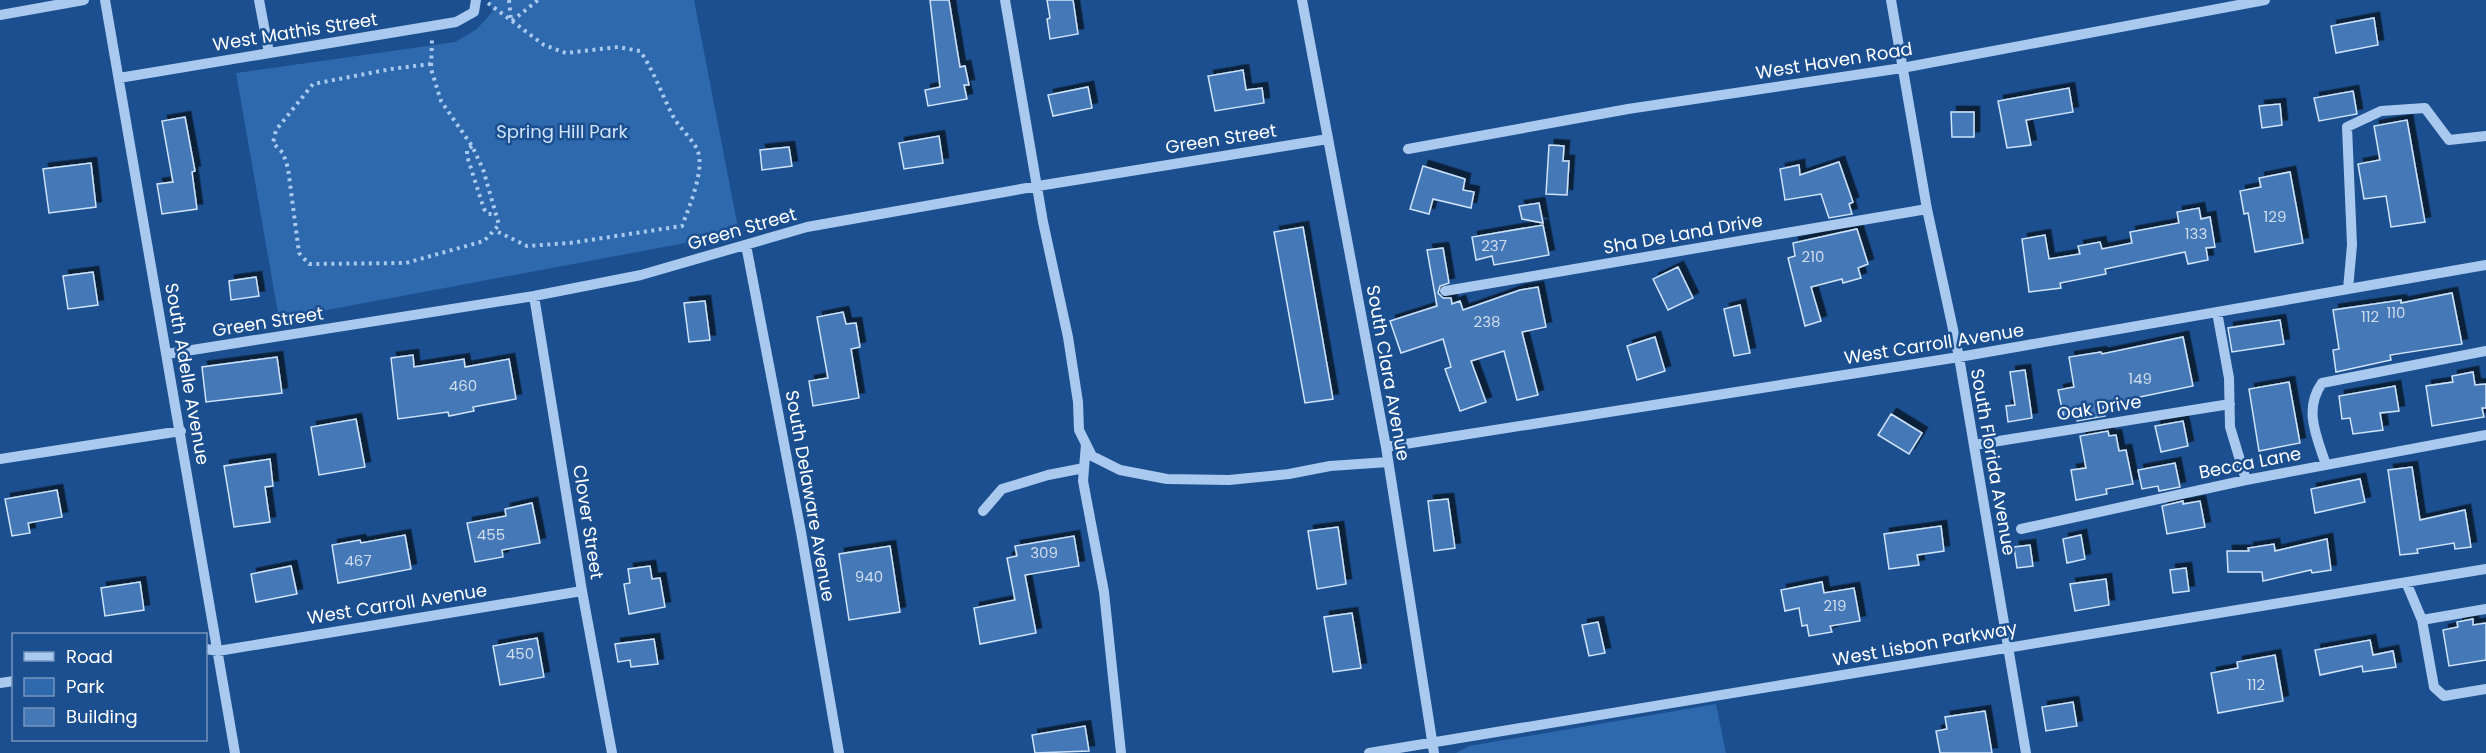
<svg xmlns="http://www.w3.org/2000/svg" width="2486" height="753" font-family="Poppins,sans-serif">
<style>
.green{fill:#2e69ad}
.building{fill:#4478b7;stroke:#cfe3fa;stroke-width:1.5;filter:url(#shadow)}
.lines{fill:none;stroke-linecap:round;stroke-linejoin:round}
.path{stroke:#a9c9ee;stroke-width:4;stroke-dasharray:3 4.5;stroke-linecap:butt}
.minor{stroke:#a9c9ee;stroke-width:10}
.labels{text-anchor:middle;stroke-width:5;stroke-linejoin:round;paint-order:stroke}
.number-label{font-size:15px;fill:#d0dded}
.street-label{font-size:18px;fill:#fff;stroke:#1b4f8f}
.park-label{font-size:18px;fill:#cfe3fa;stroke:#1b4f8f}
</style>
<defs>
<filter id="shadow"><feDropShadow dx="5.5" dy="-5.5" stdDeviation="0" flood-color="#0009"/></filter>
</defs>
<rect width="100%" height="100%" fill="#1b4f8f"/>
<path class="green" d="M490 0H694L739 233 279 319 236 73 455 42 477 29 492 12Z
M1716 704 1726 753H1456L1469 746Z"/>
<path class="building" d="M930 0H949L960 67 965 66 969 85H964L967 99 928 106 925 90 940 87Z
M1047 0H1073L1078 34 1050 39 1047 19 1050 18Z
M2374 18 2378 45 2336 53 2331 26Z
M1243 70 1246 90 1262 88 1264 103 1215 111 1208 76Z
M1088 87 1092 108 1053 116 1048 95Z
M2069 88 2073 112 2026 120 2031 145 2007 148 1998 101Z
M2353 91 2357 114 2319 121 2314 98Z
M2280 104 2282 125 2262 128 2259 106Z
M1951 112H1974V137H1952Z
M185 117 195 171 192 172 197 209 162 214 157 184 173 182 162 121Z
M2407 120 2425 222 2391 227 2386 196 2364 199 2358 164 2380 160 2374 126Z
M939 136 943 163 904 169 899 143Z
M1549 145 1564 146 1563 161H1569L1567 195 1546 194Z
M789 147 792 166 762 170 760 150Z
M1839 162 1853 202 1849 204 1852 214 1829 218 1821 194 1785 200 1780 169 1799 165 1800 175Z
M91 163 96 207 49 213 43 169Z
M1423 166 1465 179 1463 190 1474 192 1471 208 1433 199 1429 214 1410 209Z
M2290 172 2303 243 2255 252 2248 213 2244 214 2240 191 2261 187 2259 178Z
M1539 203 1543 223 1522 219 1519 206Z
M2199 208 2201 219 2210 217 2215 247 2206 248 2208 260 2188 264 2185 252 2105 269 2106 274 2060 283 2061 288 2029 292 2022 239 2045 235 2049 259 2080 254 2078 246 2100 242 2102 249 2132 243 2130 232 2179 223 2177 212Z
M1543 225 1549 255 1494 265 1492 256 1476 260 1472 237Z
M1303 227 1333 399 1305 403 1274 232Z
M1857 229 1868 264 1858 268 1861 278 1843 283 1842 279 1811 287 1821 321 1805 326 1788 258 1795 256 1793 243Z
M1443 248 1449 283 1440 286 1438 293 1443 298H1451L1452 304 1460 301 1463 310 1520 290 1538 287 1546 327 1522 332 1538 395 1517 400 1504 351 1471 361 1486 402 1460 411 1445 369 1451 367 1443 339 1401 353 1390 321 1437 306 1427 250Z
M1678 267 1693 298 1668 310 1653 279Z
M93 272 98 305 68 309 63 276Z
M256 277 259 296 231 300 229 281Z
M2452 293 2462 344 2390 355 2391 360 2336 372 2333 350 2339 349 2333 310 2401 300V303Z
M705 301 710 340 689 342 684 303Z
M1740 305 1750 353 1734 356 1724 309Z
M843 312 846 324 856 323 860 347 851 349 859 398 813 406 809 381 828 378 817 317Z
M2280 320 2284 344 2232 352 2228 328Z
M1655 337 1665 371 1637 380 1627 346Z
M2183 337 2193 386 2135 398 2136 399 2103 407 2105 416 2077 421 2076 415 2064 418 2058 390 2074 387 2069 357 2101 352 2102 354Z
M413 355 414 367 464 359 465 367 509 359 516 399 473 407 474 411 449 416 448 412 398 419 391 358Z
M277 357 282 393 206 402 202 367Z
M2025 370 2032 418 2008 422 2006 406 2015 405 2010 372Z
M2473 372 2475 385 2486 384V408H2482L2484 417 2432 426 2426 386 2453 382 2452 376Z
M2289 382 2300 443 2259 451 2249 389Z
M2395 386 2399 411 2380 413 2383 430 2353 434 2350 418 2342 419 2339 396Z
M1891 414 1922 433 1909 454 1878 435Z
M356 419 365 467 319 475 311 427Z
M2183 421 2188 446 2161 452 2155 426Z
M2108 431 2109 436 2116 435 2119 451 2126 450 2133 484 2106 489 2107 494 2076 500 2071 470 2086 468 2080 436Z
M270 459 273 486 265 487 270 522 234 527 224 466Z
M2175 463 2180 487 2159 491 2158 486 2142 489 2138 470Z
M2412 467 2420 520 2465 510 2471 547 2455 549 2454 543 2417 549 2418 553 2400 555 2388 470Z
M2360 479 2365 502 2315 513 2311 489Z
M57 490 62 517 28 523 30 533 12 536 5 499Z
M1448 499 1455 548 1434 551 1428 501Z
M2183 501V504L2200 501 2205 527 2167 534 2162 506Z
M532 503 540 543 502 550 503 557 475 562 467 523 506 516 505 509Z
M1941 526 1944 551 1917 555 1919 565 1889 569 1884 534Z
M1338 527 1346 584 1317 589 1308 531Z
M405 535 411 569 338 583 332 545 360 540 361 543Z
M2081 535 2085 559 2067 563 2063 539Z
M1074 536 1079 566 1025 575 1036 633 980 644 974 608 1015 600 1007 558 1017 556 1015 546Z
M2327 539 2331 570 2312 573 2311 570 2263 581 2262 572H2228L2227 551H2249L2248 548 2274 544 2275 551Z
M2030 545 2033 566 2017 568 2014 547Z
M890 546 900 612 849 620 839 554Z
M291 566 297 594 256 602 251 574Z
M650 566 652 579 660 578 665 607 629 614 624 584 630 583 628 569Z
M2186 568 2189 591 2173 593 2170 570Z
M2106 579 2109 605 2075 611 2070 584Z
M140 582 144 610 105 616 101 588Z
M1822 582 1824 593 1854 588 1860 621 1830 626 1832 632 1809 636 1807 625 1802 626 1799 608 1785 611 1781 590Z
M1352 613 1361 668 1333 672 1324 617Z
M2473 619V625L2486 623V660L2449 666 2443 630 2458 627 2457 622Z
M1598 622 1605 653 1589 656 1582 625Z
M537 638 544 677 500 685 493 646Z
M654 639 658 664 631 667 630 660 618 662 615 644Z
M2370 640 2373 655 2393 651 2396 667 2363 672 2362 666 2320 675 2315 650Z
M2275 655 2283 701 2218 713 2211 673 2238 668 2237 662Z
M2073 702 2077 726 2046 731 2042 707Z
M1985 711 1992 753H1940L1936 731 1947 729 1945 717Z
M1085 726 1089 751 1035 753 1032 735Z"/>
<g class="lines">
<path class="path" d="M509 0 511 20
M488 3 544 45 566 53 618 47 640 51C654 71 661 93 672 114 678 127 690 136 697 149 706 168 689 207 682 226L570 243 527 246 494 230
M512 21 538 0
M431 64 391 69 313 84 276 130 273 143 283 153 288 168 299 253 309 264 406 263 484 241 499 225 483 169 472 146 441 101 431 69 432 39
M472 146 467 150V156L484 209 488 214H496"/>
<path class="minor" d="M105 0 235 753
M259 0 269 53
M1005 0 1043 222 1068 337 1078 402 1079 430 1092 456 1120 470 1167 479 1229 480 1289 474 1330 466 1388 462
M1302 0 1386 447 1434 753
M1891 0 1927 209 1959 357 2026 753
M0 15 84 0
M119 78 456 22 474 12 476 0
M1408 149 1628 109 1902 68 2265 0
M746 245 801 532 839 753
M2348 289 2352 245 2347 127 2381 111 2425 108 2449 140 2486 136
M1445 291 1927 209
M534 296 582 591 612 753
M2217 312 2229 378 2230 427 2246 480
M167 354 534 296 641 275 807 227 1038 186 1328 139
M1086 444 1083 481 1104 592 1121 753
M1974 445 2230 404
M1386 447 1959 357 2486 265
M0 459 181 431
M2326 465C2317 437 2303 410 2322 383L2486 351
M983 511 1002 489 1048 475 1084 468
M2021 529 2246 480 2486 435
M2406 582 2422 620 2486 609
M2422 620 2434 687 2444 696 2486 689
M206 649 218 651 582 591
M0 683 14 681
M1369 753 2486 569"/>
</g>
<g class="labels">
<g class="number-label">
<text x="2275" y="222">129</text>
<text x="2196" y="239">133</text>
<text x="1494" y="251">237</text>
<text x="1813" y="262">210</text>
<text x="2396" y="318">110</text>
<text x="2370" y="322">112</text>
<text x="1487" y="327">238</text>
<text x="2140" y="384">149</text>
<text x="463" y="391">460</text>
<text x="491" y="540">455</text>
<text x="1044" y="558">309</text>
<text x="358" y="566">467</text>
<text x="869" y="582">940</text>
<text x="1835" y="611">219</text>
<text x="520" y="659">450</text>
<text x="2256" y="690">112</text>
</g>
<g class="street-label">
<text transform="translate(295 32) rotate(-9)" y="6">West Mathis Street</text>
<text transform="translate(1834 61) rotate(-9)" y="6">West Haven Road</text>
<text transform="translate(1221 139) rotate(-9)" y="6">Green Street</text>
<text transform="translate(742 229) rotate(-16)" y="6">Green Street</text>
<text transform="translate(1683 234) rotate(-10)" y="6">Sha De Land Drive</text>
<text transform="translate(268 322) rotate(-9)" y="6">Green Street</text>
<text transform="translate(1934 344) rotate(-9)" y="6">West Carroll Avenue</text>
<text transform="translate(1388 373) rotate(80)" y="6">South Clara Avenue</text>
<text transform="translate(187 374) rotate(80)" y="6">South Adelle Avenue</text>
<text transform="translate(2099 408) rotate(-9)" y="6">Oak Drive</text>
<text transform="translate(1993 462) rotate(80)" y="6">South Florida Avenue</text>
<text transform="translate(2250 463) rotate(-11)" y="6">Becca Lane</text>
<text transform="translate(810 496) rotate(80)" y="6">South Delaware Avenue</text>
<text transform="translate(588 522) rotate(81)" y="6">Clover Street</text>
<text transform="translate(397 604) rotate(-9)" y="6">West Carroll Avenue</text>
<text transform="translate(1925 644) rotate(-10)" y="6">West Lisbon Parkway</text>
</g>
<g class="park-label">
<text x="562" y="138">Spring Hill Park</text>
</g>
</g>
<rect x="12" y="633" width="195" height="108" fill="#1b4f8f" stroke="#7695bc" stroke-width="1.5"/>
<rect x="24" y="652" width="30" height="9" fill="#a9c9ee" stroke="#7695bc" stroke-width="1.5"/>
<text x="66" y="663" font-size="18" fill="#ffffff">Road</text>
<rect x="24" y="678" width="30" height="18" fill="#2e69ad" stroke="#7695bc" stroke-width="1.5"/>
<text x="66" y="693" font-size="18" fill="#ffffff">Park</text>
<rect x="24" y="708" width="30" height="18" fill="#4478b7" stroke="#7695bc" stroke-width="1.5"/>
<text x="66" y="723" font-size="18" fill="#ffffff">Building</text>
</svg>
